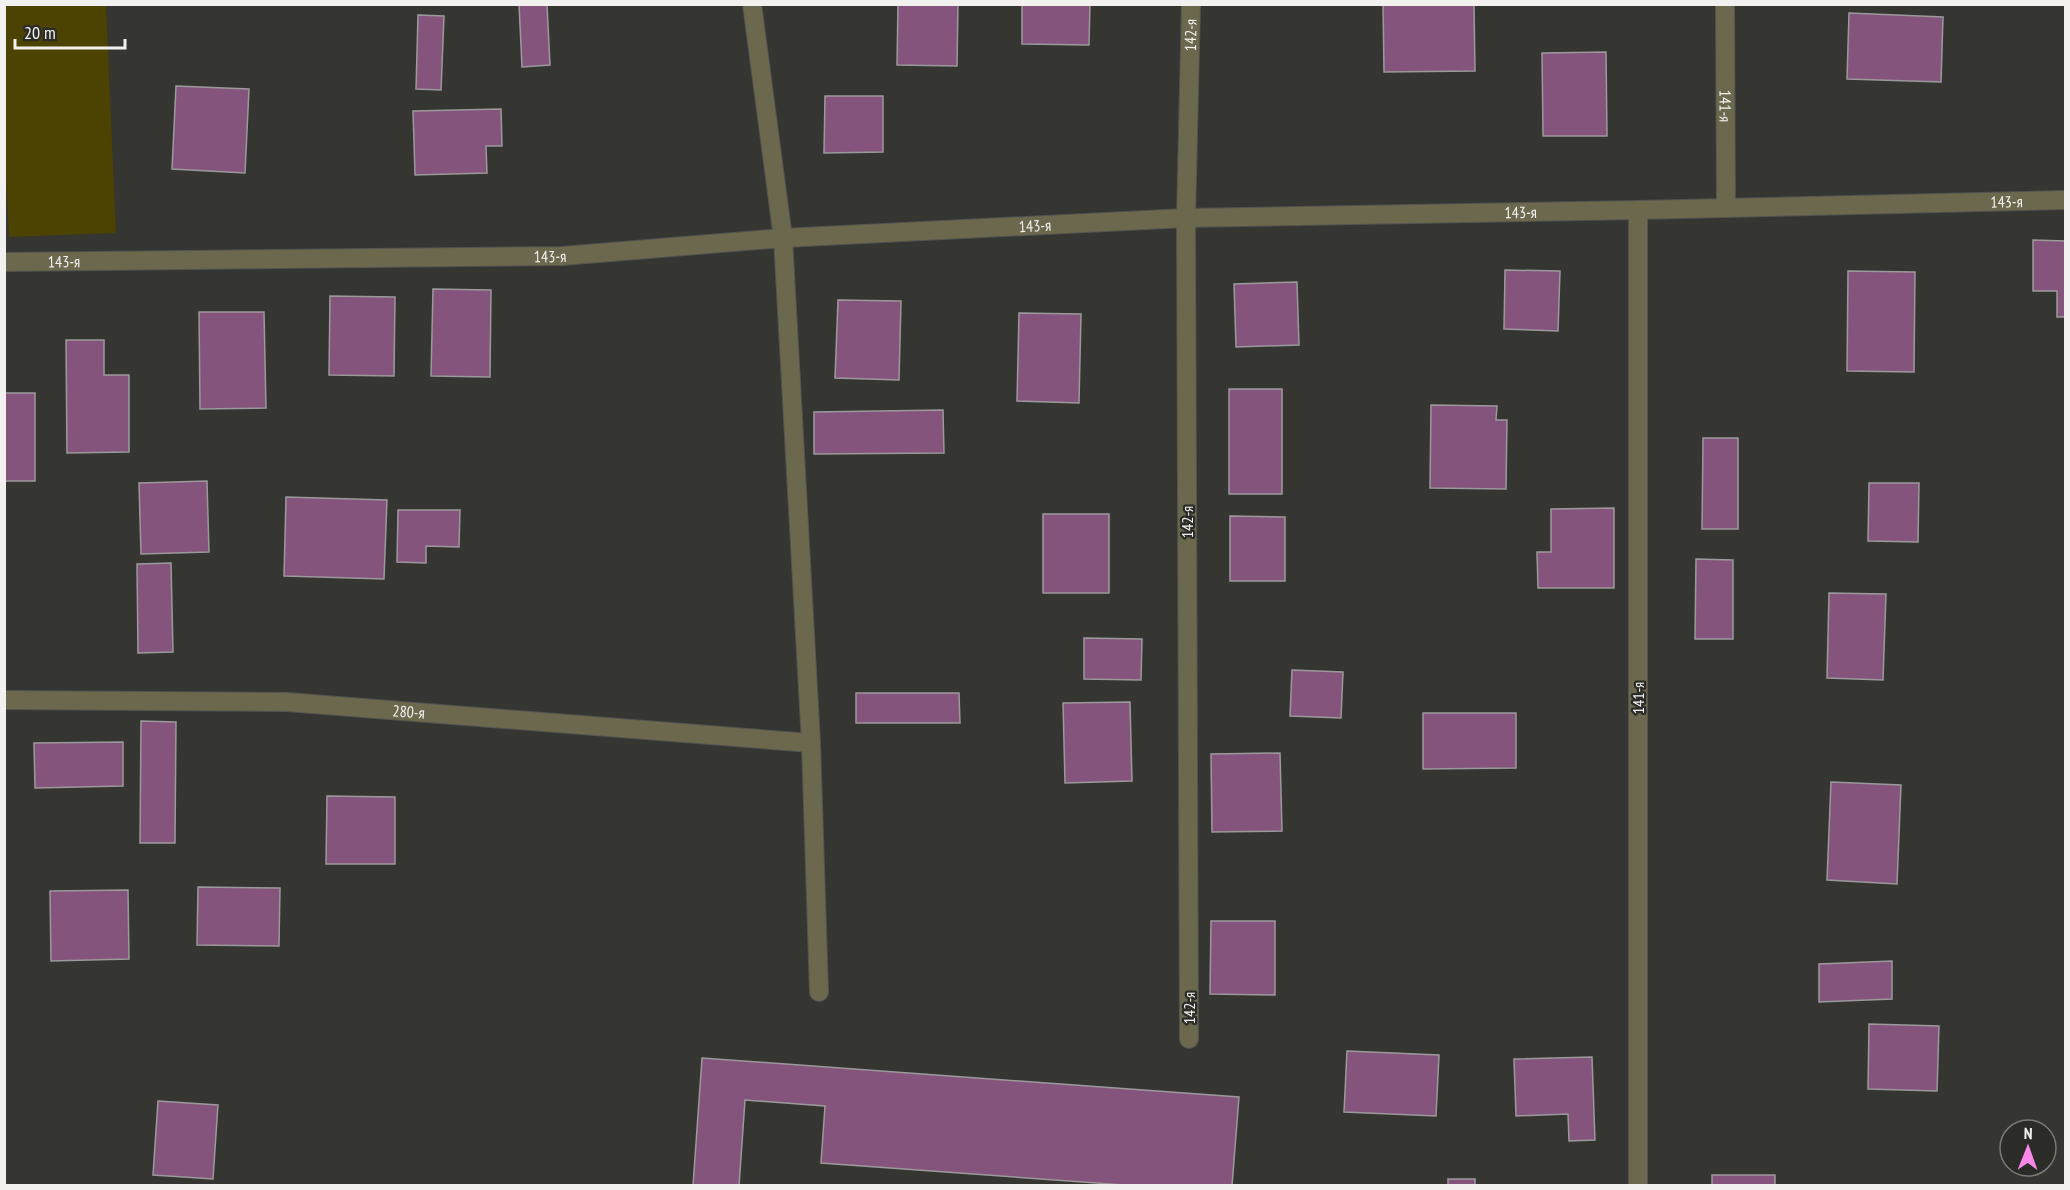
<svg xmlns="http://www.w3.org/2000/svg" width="2070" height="1190" font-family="'PT Sans Narrow',sans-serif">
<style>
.pitch{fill:#4c4201}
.building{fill:#84547c;stroke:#9c999c;stroke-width:1.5}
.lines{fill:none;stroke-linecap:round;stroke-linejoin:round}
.minor-casing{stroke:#535350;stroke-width:20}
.minor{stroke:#6c684e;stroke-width:18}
.labels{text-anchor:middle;stroke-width:4.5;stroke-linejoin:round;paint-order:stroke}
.street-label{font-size:16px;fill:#f2f1ef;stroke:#2b2b28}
</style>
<rect width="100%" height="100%" fill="#353532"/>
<path class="pitch" d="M4 5H106L116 233 9 237 4 138Z"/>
<path class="building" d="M519 4H547L550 65 522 67Z
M898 4H958L957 66 897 65Z
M1022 4H1090L1089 45 1022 44Z
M1383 4H1474L1475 71 1384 72Z
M1849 13 1943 17 1941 82 1847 79Z
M418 15 444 16 441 90 416 89Z
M1606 52 1607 136H1543L1542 53Z
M176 86 249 89 245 173 172 169Z
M825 96H883V152L824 153Z
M501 109 502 146H486L487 173 415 175 413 111Z
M2033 240 2066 241V317H2057V291H2033Z
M1505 270 1560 271 1558 331 1504 329Z
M1848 271 1915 272 1914 372 1847 371Z
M1297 282 1299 345 1236 347 1234 284Z
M433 289 491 290 490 377 431 376Z
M330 296 395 297 394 376 329 375Z
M838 300 901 301 899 380 835 378Z
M199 312H264L266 408 200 409Z
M1019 313 1081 314 1079 403 1017 401Z
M66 340H104V375H129V452L67 453Z
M1229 389H1282V494H1229Z
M4 393H35V481H4Z
M1431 405 1497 406 1496 420H1507L1506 489 1430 488Z
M943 410 944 453 814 454V412Z
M1703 438H1738V529H1702Z
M207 481 209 552 141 554 139 483Z
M1869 483H1919L1918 542 1868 541Z
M286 497 387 500 384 579 284 576Z
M1614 508V588H1538L1537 552H1551V509Z
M398 510H460L459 547 426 546V563L397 562Z
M1043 514H1109V593H1043Z
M1230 516 1285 517V581H1230Z
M1696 559 1733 560V639H1695Z
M171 563 173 652 138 653 137 564Z
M1829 593 1886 594 1883 680 1827 678Z
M1084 638 1142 639 1141 680 1084 679Z
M1292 670 1343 672 1341 718 1290 716Z
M856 693H959L960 723H856Z
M1130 702 1132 781 1065 783 1063 703Z
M1423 713H1516V768L1423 769Z
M141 721 176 722 175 843H140Z
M123 742V786L35 788 34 743Z
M1280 753 1282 831 1212 832 1211 754Z
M1831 782 1901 785 1897 884 1827 880Z
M327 796 395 797V864H326Z
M198 887 280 888 279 946 197 945Z
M128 890 129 959 51 961 50 891Z
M1211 921H1275V995L1210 994Z
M1892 961V999L1819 1002V964Z
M1869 1024 1939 1026 1937 1091 1868 1089Z
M1347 1051 1439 1055 1436 1116 1344 1112Z
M1592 1057 1595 1140 1569 1141 1568 1114 1516 1116 1514 1059Z
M702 1058 1239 1097 1232 1186H1138L821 1163 825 1106 745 1100 739 1186H693Z
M158 1101 218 1105 213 1179 153 1175Z
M1712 1175H1775V1186H1712Z
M1448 1179H1475V1186H1448Z"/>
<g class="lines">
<g class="minor-casing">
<g id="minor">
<path d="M752 4 783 238 811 743 819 992"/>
<path id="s1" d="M1725 4 1726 208"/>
<path id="s2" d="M4 262 562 256 783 238 1186 218 1638 210 2066 200"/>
<path id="s3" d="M4 700 287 702 811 743"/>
<path id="s4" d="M1189 1039 1186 218 1191 4"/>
<path d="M1638 1186V210"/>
</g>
</g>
<use href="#minor" class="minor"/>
</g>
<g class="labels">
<g class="street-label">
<text dy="6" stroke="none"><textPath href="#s4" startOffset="1004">142-я</textPath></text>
<text dy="6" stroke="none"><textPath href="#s1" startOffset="102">141-я</textPath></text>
<text dy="6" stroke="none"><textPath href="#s2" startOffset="2004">143-я</textPath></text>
<text dy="6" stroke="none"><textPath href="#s2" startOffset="1518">143-я</textPath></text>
<text dy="6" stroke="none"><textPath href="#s2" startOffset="1032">143-я</textPath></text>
<text dy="6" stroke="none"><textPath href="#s2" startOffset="546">143-я</textPath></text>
<text dy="6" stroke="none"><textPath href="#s2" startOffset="60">143-я</textPath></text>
<text transform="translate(1187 522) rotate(-90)" y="6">142-я</text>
<text transform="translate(1638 698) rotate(-90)" y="6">141-я</text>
<text dy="6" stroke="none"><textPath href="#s3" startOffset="405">280-я</textPath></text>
<text transform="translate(1189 1008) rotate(-90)" y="6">142-я</text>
</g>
</g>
<rect width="2070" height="1190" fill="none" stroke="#f2f1ef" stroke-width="12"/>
<g transform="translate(2028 1148) rotate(1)"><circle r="28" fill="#2b2b28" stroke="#7b7a78" stroke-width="1.5"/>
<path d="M0-4.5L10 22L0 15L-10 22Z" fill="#f988e9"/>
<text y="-9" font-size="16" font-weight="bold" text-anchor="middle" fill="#f2f1ef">N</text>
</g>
<path d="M15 39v9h110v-9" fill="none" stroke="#f2f1ef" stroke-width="3"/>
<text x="24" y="39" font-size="18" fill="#f2f1ef" stroke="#2b2b28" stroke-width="4.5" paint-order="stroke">20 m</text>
</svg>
